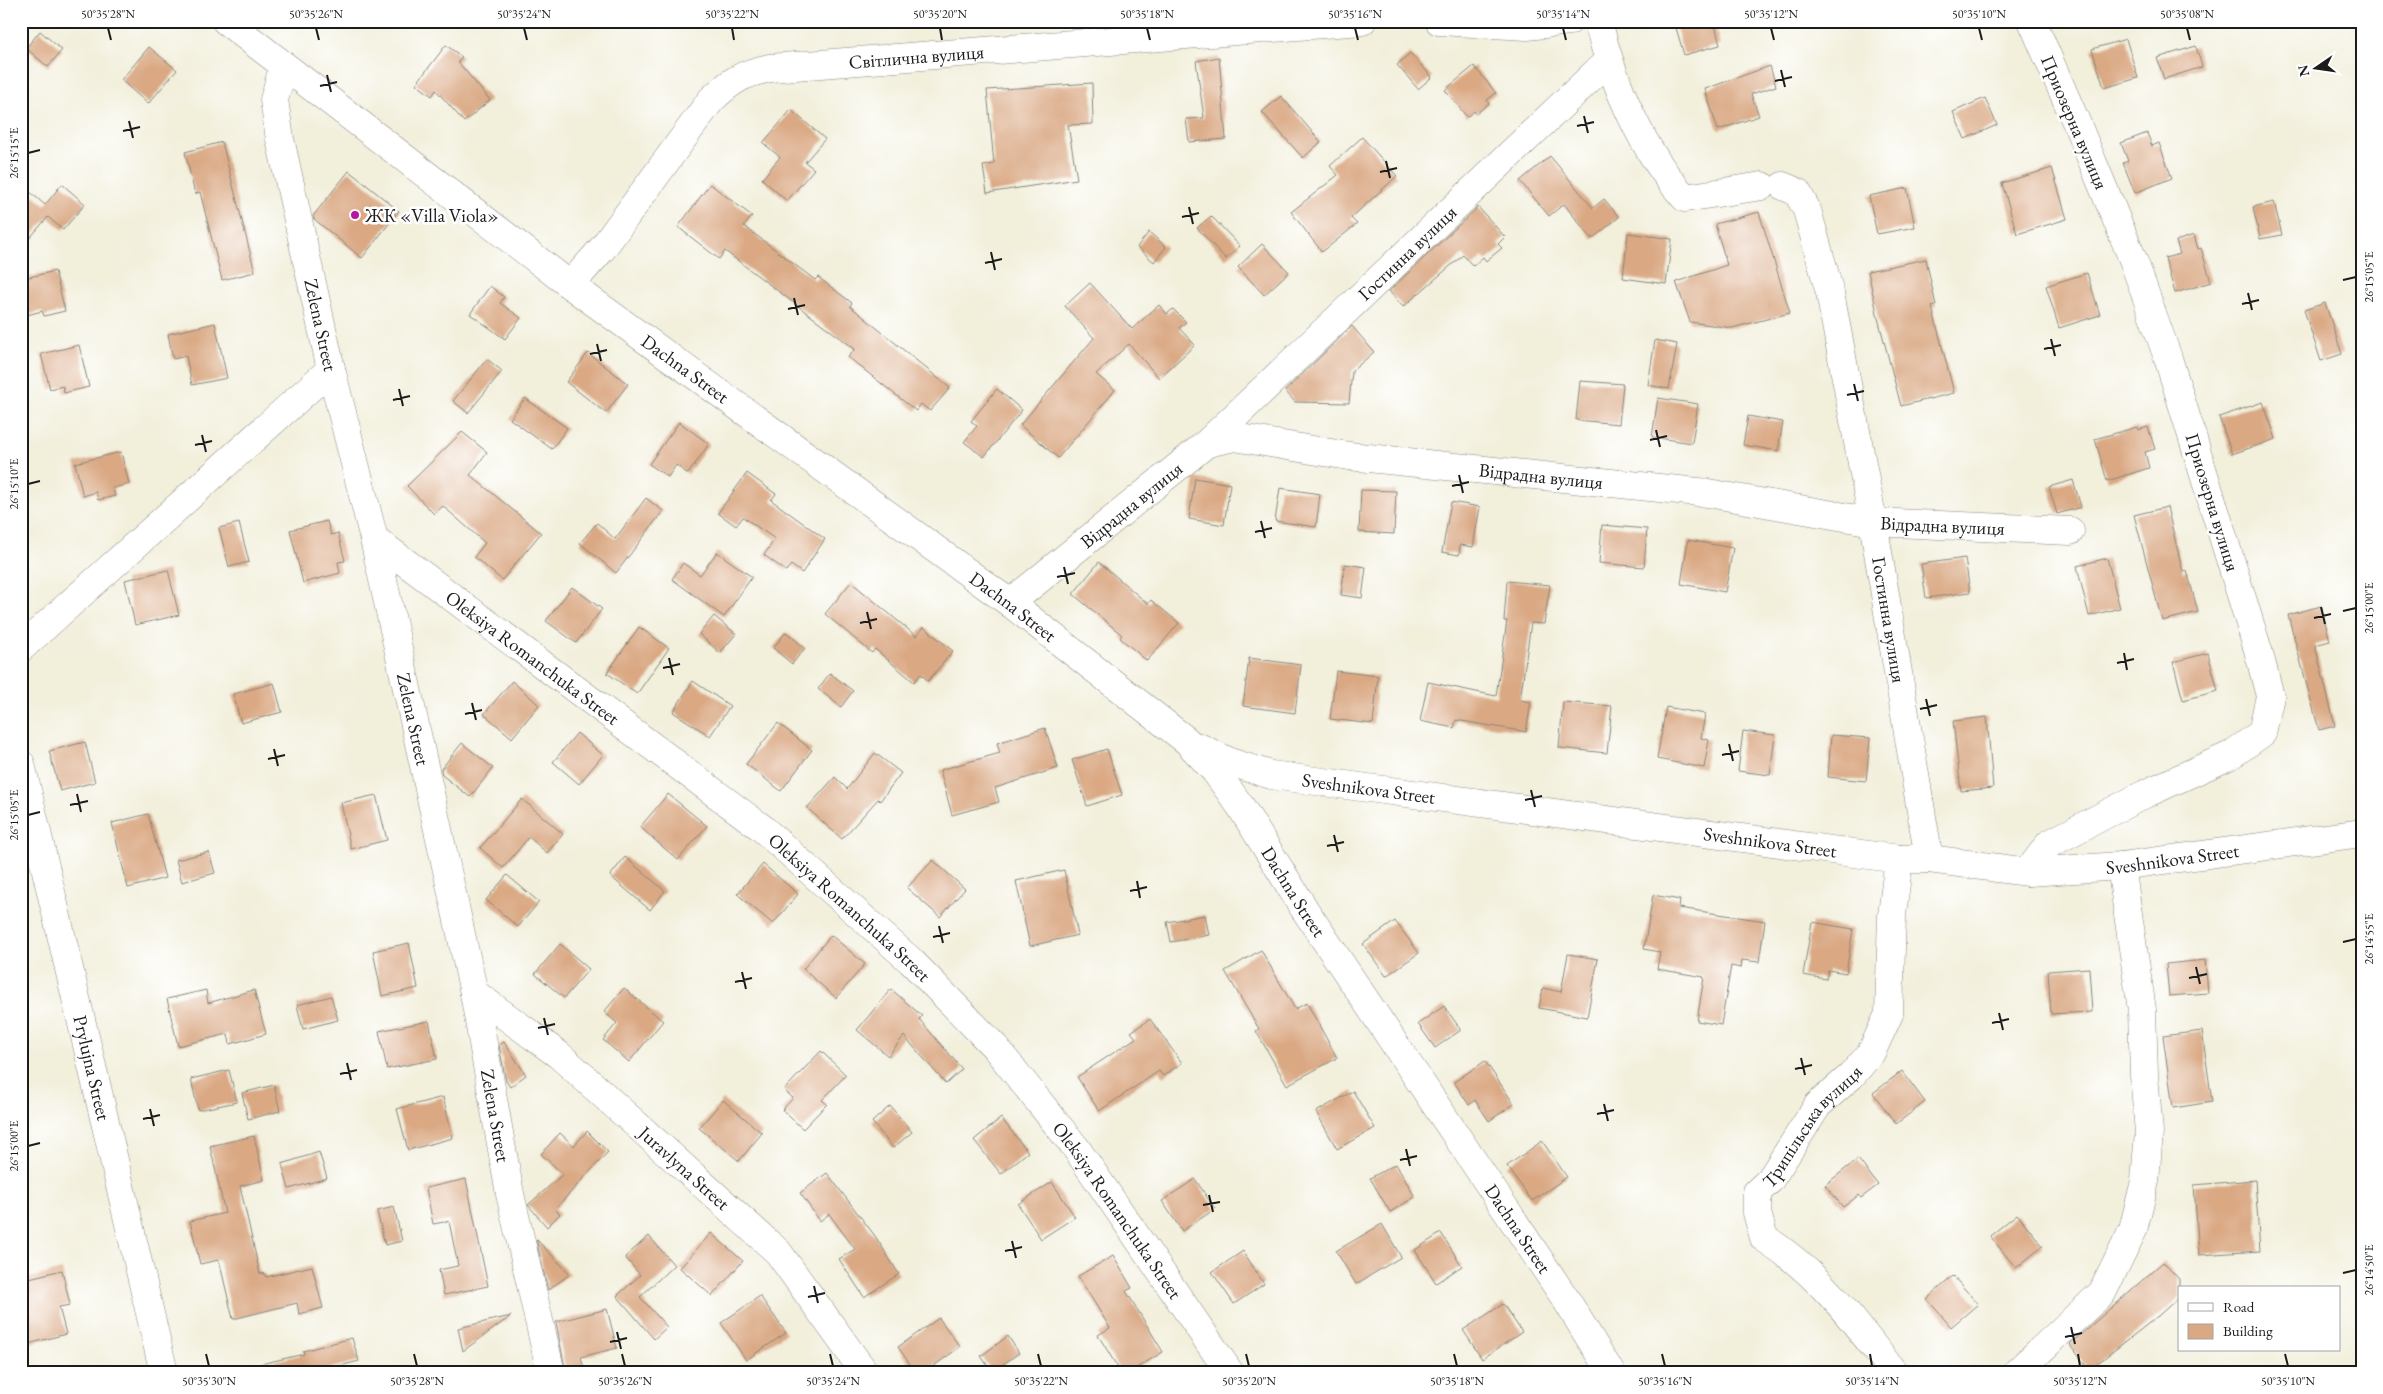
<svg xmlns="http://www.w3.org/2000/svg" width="2383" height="1394" font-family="'EB Garamond',serif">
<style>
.building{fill:#daa984}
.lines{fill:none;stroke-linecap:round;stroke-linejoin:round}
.minor-casing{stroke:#87867c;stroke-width:29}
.minor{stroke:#fff;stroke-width:28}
.ticks{fill:none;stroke:#1c1c1c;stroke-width:2}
.poi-dot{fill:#b5179e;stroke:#fff;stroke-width:2}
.labels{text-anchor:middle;stroke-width:5;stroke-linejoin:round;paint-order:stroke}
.street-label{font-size:19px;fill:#1c1c1c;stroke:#fff}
.poi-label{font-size:19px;fill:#1c1c1c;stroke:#fff;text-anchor:start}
.neatline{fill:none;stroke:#1c1c1c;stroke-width:2}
.ticks-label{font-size:12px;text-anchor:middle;fill:#1c1c1c}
</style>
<rect width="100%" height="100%" fill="#fff"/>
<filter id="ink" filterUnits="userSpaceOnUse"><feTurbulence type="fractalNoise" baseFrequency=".02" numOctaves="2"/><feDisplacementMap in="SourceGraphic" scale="10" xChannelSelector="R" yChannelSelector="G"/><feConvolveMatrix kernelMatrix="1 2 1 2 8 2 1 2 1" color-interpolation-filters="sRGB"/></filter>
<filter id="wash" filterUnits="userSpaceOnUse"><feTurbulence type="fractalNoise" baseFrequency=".0096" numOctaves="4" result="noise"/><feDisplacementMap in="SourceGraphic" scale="20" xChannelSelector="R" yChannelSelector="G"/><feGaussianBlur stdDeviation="1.12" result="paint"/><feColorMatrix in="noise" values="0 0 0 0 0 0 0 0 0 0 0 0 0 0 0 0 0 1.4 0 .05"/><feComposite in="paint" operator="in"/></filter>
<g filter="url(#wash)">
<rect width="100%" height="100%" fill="#f2efdb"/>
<g id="blocks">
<path class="building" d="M1674 21H1714L1720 45 1684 55Z
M40 31 62 50 48 67 26 48Z
M2126 39 2138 78 2104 88 2092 49Z
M446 45 462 57 458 62 490 100 464 122 436 90 432 96 416 84Z
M2196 46 2202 67 2164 79 2157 58Z
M149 47 177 70 148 104 121 80Z
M1410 53 1432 77 1418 89 1397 65Z
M1219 57 1226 139 1189 142 1186 119 1204 118 1196 61Z
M1474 66 1496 93 1487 100 1489 103 1476 114 1474 111 1467 117 1445 90Z
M1770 66 1776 86 1751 94 1759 116 1718 130 1705 89Z
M1092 83 1093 124 1068 125 1077 179 987 193 983 166 994 164 987 90Z
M1281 96 1321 142 1303 158 1262 112Z
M1985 98 1997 125 1965 139 1953 112Z
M791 110 825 139 805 162 814 169 787 201 762 179 780 157 763 143Z
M2147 133 2152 146 2159 143 2172 178 2135 193 2123 163 2128 161 2121 143Z
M1362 137 1397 176 1351 218 1357 224 1322 252 1291 212 1338 175 1330 166Z
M222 142 255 272 222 280 200 192 195 194 185 152Z
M1550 156 1593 208 1604 199 1619 217 1592 239 1564 204 1549 216 1520 181Z
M2052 168 2067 219 2017 234 2002 183Z
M349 171 399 211 362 258 314 219 313 216Z
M21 184 45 205 62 184 85 204 63 230 48 217 21 248Z
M710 184 752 216 744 226 815 280 818 277 852 303 850 306 950 388 930 411 921 404 916 411 848 357 855 349 725 251 719 259 678 227Z
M1907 188 1915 227 1877 234 1869 196Z
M2274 202 2282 235 2260 239 2253 207Z
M1478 207 1505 237 1498 244 1502 248 1486 261 1483 257 1473 266 1463 255 1403 307 1389 291Z
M1759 212 1790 313 1732 328 1690 322 1676 282 1727 265 1715 224Z
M1211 216 1240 246 1226 259 1197 228Z
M1149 232 1166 247 1154 262 1137 247Z
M1628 233 1672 239 1666 284 1623 278Z
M2194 235 2198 249 2201 248 2211 282 2175 293 2165 258 2180 254 2176 241Z
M1262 244 1289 272 1264 295 1238 267Z
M1926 259 1936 306 1932 307 1954 393 1901 406 1878 318 1868 271Z
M55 271 65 311 44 316 42 311 27 315 21 290V279Z
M2087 273 2100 315 2059 328 2046 286Z
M1090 283 1132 329 1159 305 1167 314 1173 309 1186 322 1179 328 1195 345 1159 378 1129 344 1096 374 1115 390 1058 458 1020 425 1094 338 1065 306Z
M490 286 504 297 500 303 521 318 505 339 470 314Z
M2325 303 2342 354 2321 361 2304 310Z
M215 323 227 378 192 385 186 356 173 359 168 334Z
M1352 326 1374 352 1352 371 1349 403 1295 402 1285 391Z
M1655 340 1677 344 1669 389 1648 385Z
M79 345 89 387 64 393 63 386 50 389 41 354Z
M588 353 628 384 606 413 566 382Z
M487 359 502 371 468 413 453 401Z
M1580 381 1623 384 1619 424 1576 420Z
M997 389 1022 410 984 457 964 442 977 426 971 421Z
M525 398 567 428 552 449 510 419Z
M1658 398 1698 404 1692 443 1652 437Z
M2263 402 2276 439 2232 454 2219 417Z
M1748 416 1783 422 1778 451 1743 445Z
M679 422 709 444 688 474 676 465 668 477 649 464Z
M2137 427 2138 430 2148 427 2155 449 2145 452 2149 468 2107 481 2095 439Z
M462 432 487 452 470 475 541 533 502 580 474 557 485 543 443 506 434 514 407 486Z
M121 452 129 484 113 488 115 496 98 500 96 492 83 496 75 463Z
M747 473 776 494 771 500 825 539 802 573 791 565 786 571 764 555 775 539 743 517 736 526 718 513Z
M1195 478 1230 484 1224 525 1189 519Z
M2073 480 2081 507 2057 514 2049 487Z
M1280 488 1320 494 1316 527 1275 521Z
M1361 490 1396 491 1394 534 1359 532Z
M646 498 663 511 616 573 580 543 597 523 615 539Z
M1451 502 1480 507 1473 547 1460 545 1459 555 1442 552Z
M2167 507 2183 572 2187 571 2198 612 2162 621 2134 515Z
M327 521 331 535 338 533 345 561 338 562 340 573 303 583 290 530Z
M239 523 249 562 229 567 219 528Z
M1602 525 1647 529 1644 567 1599 563Z
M1688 540 1733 548 1725 592 1681 584Z
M717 552 752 577 724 617 672 579 683 563 700 575Z
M1965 558 1970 592 1926 598 1921 564Z
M2107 558 2120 608 2089 616 2077 566Z
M1099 562 1148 604 1151 600 1179 623 1147 661 1120 638 1122 635 1073 594Z
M1345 564 1366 567 1362 598 1341 595Z
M168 570 179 615 135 625 125 580Z
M1507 581 1550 585 1544 624 1531 623 1520 700 1531 702 1526 732 1456 720 1454 728 1420 721 1428 682 1496 696 1507 621H1504Z
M851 582 916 636 924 627 953 651 928 681 921 674 914 682 875 649 872 653 825 614Z
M572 587 602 609 576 643 546 621Z
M2321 606 2330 641 2315 645 2335 726 2319 730 2288 615Z
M714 616 736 634 720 653 699 634Z
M639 627 669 648 637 694 607 673Z
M786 632 805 648 792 664 773 648Z
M2208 653 2218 691 2183 700 2173 662Z
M1249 658 1301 665 1295 713 1243 706Z
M1336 671 1378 676 1373 724 1330 719Z
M830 673 853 691 841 707 818 689Z
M512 681 539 705 512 738 484 714Z
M693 681 730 706 710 736 673 712Z
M274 683 282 712 241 723 233 694Z
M1563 702 1612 706 1607 753 1559 748Z
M1666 707 1705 714 1701 738 1709 740 1704 768 1657 759Z
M1987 717 1993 788 1961 791 1953 721Z
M778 723 812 750 781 791 746 764Z
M1045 728 1058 768 995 788 999 802 952 815 940 770 1000 753 997 743Z
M1743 731 1775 735 1770 775 1738 771Z
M577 733 603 755 579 784 553 762Z
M1831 735 1870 738 1866 781 1828 777Z
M85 742 95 782 60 791 49 751Z
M462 743 493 768 470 797 442 775 441 769Z
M1107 749 1122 795 1087 806 1072 760Z
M875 753 901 773 880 801 878 799 842 839 807 808 835 777 847 789Z
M668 794 707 826 678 860 640 827Z
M376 795 387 840 351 849 341 803Z
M522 799 563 834 547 853 529 837 503 868 480 848Z
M148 814 165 878 128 888 112 823Z
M209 852 215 873 182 882 176 860Z
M625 857 665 891 650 910 610 876Z
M933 860 965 889 940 917 907 888Z
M763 864 798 894 773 924 737 894Z
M1064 870 1078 935 1030 946 1016 881Z
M507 875 539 902 518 927 486 900Z
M1653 895 1680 900 1679 908 1765 921 1759 962 1742 960 1741 968 1731 966 1721 1025 1697 1021 1704 977 1657 969 1660 952 1644 949Z
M1205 915 1209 935 1171 942 1167 922Z
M1395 921 1419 953 1386 976 1363 944Z
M1812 922 1853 929 1846 973 1828 970 1826 979 1803 975Z
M831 935 865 964 836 998 803 969Z
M409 943 418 988 382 996 373 951Z
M560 944 589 969 564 998 535 974Z
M1261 950 1295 1009 1307 1003 1337 1058 1287 1085 1256 1031 1259 1029 1225 971Z
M1568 954 1598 959 1587 1017 1539 1008 1543 988 1561 992Z
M2205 960 2208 993 2169 996 2166 964Z
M2089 968 2092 1012 2051 1014 2048 971Z
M624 988 663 1021 629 1062 603 1040 617 1023 604 1012Z
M891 989 922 1016 919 1019 962 1069 946 1084 904 1036 888 1056 857 1030Z
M206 990 208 1003 254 990 266 1034 230 1044 228 1034 178 1046 167 999Z
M331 996 338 1020 303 1029 297 1005Z
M1444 1006 1461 1030 1435 1048 1418 1024Z
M1150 1019 1182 1063 1163 1076 1159 1071 1099 1111 1077 1077 1136 1038 1131 1032Z
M429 1021 437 1059 387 1069 379 1031Z
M2202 1031 2212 1102 2173 1108 2163 1036Z
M504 1042 526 1075 510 1087 506 1081 499 1045Z
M821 1051 846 1075 822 1100 827 1104 803 1129 782 1110 793 1098 784 1090Z
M1485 1061 1514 1104 1489 1121 1475 1100 1469 1105 1454 1082Z
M229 1070 237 1102 198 1110 191 1079Z
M1902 1071 1925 1102 1896 1124 1873 1093Z
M274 1085 280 1111 248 1119 242 1093Z
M1353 1091 1375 1128 1337 1149 1316 1112Z
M443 1097 453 1138 408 1150 397 1109Z
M723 1100 762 1133 739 1161 699 1128Z
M890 1106 912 1132 893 1148 872 1122Z
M1001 1118 1028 1152 1001 1174 974 1140Z
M587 1131 608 1152 555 1209 560 1214 547 1227 528 1205 563 1174 541 1154 560 1133 574 1146Z
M254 1136 264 1180 240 1186 260 1274 264 1273 266 1277 312 1266 323 1308 299 1314 297 1303 233 1319 219 1260 200 1264 190 1221 225 1213 210 1146Z
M1542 1141 1567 1177 1532 1201 1507 1166Z
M319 1152 327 1178 289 1189 282 1164Z
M1858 1159 1878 1185 1861 1198 1859 1195 1843 1207 1825 1185Z
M1396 1164 1415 1197 1390 1212 1370 1178Z
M827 1173 875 1236 899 1274 864 1297 839 1259 855 1249 829 1214 820 1221 800 1193Z
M466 1179 488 1286 444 1295 439 1270 458 1266 449 1221 433 1224 426 1188Z
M1195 1179 1215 1209 1182 1231 1162 1201Z
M2255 1180 2260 1251 2199 1255 2194 1185Z
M1052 1182 1075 1217 1041 1239 1018 1204Z
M394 1207 402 1241 385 1245 377 1211Z
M2017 1214 2043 1246 2016 1268 1990 1236Z
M1382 1224 1401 1257 1356 1284 1336 1251Z
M711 1233 743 1261 712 1296 680 1268Z
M1441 1233 1462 1266 1436 1283 1415 1250Z
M649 1236 674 1265 640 1297 667 1327 654 1339 617 1296 640 1275 625 1257Z
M536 1239 570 1274 548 1290Z
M1243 1251 1264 1284 1234 1304 1212 1272Z
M1113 1256 1132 1288 1126 1291 1163 1352 1128 1373H1121L1098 1335 1110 1328 1078 1276Z
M2163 1262 2179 1279V1297L2158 1316 2089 1370 2070 1344Z
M62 1270 70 1305 59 1307 66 1334 28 1344 21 1317V1280Z
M1953 1276 1978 1304 1951 1327 1927 1299Z
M760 1296 786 1333 746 1360 721 1323Z
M1503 1304 1522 1332 1482 1359 1463 1330Z
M607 1309 617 1348 581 1357 585 1373H566L556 1322Z
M511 1316 463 1351 458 1328Z
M939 1318 960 1347 924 1373H916L898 1347Z
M1008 1336 1019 1353 992 1372 981 1356Z
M352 1338 359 1361 313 1373H253L252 1366 304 1354 303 1351Z"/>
</g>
</g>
<g filter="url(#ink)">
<use href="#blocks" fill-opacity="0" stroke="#87867c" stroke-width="1"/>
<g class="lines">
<g class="minor-casing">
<g id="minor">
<path id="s1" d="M226 21 570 285 1010 603 1187 741 1215 771 1241 807 1305 910 1567 1301 1611 1373"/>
<path d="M1439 21 1527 26 1569 21"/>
<path d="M1598 21C1613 83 1642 151 1685 198L1762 186"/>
<path id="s2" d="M283 67 274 100 280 139 331 369 374 539 474 993 510 1194 551 1373"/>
<path id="s3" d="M1783 186 1797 192 1807 210 1830 293 1873 522 1929 859"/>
<path id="s4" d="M570 285 602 249 711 100C732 80 742 74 770 68L1362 21"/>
<path id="s5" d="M1207 443 1608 61"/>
<path id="s6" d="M374 539 762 828 911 961 995 1047 1076 1148 1230 1373"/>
<path id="s7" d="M1010 603 1207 443 1234 437 1349 456 1708 493 1873 522 2070 531"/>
<path d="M21 648 331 369"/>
<path id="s8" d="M1199 747 1230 762 1271 775 1899 859H1929L2028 872 2121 866 2362 833"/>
<path id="s9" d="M21 764 164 1373"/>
<path d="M2028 872 2049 844 2145 794 2231 755 2262 733 2270 696 2258 650 2168 358 2134 262 2077 124 2032 21"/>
<path id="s10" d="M474 993 559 1055 778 1252 865 1373"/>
<path id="s11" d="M1894 1373C1857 1324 1817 1271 1764 1238L1757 1213V1192L1770 1180 1818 1105 1851 1076 1871 1053 1889 1014 1892 915 1899 859"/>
<path d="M2016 1373 2102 1293 2133 1230 2145 1181 2149 1132 2144 1075 2142 1010 2121 866"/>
</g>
</g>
<use href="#minor" class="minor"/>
</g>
</g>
<path class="ticks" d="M108 28 111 40M316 28 319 40M524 28 527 40M732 28 734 40M940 28 942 40M1147 28 1150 40M1355 28 1358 40M1563 28 1566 40M1771 28 1774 40M1979 28 1982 40M2187 28 2190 40M1781 70 1785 87M327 75 331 92M1775 81 1792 77M320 86 337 82M1584 116 1588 133M129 121 133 138M1577 126 1594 122M123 131 140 127M28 153 40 150M1386 161 1390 178M1380 172 1397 168M1189 207 1193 224M1182 217 1199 213M991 252 995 270M985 263 1002 259M2343 280 2356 277M2248 293 2252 310M794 298 798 315M2242 304 2259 300M788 309 805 305M2051 339 2055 356M597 344 601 361M2044 349 2061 345M590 354 607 350M1854 384 1858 401M399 389 403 406M1847 395 1864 391M393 400 410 396M1656 430 1660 447M202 435 206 452M1650 440 1667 436M195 445 212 441M1459 475 1463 493M28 484 40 481M1452 486 1469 482M1261 521 1265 538M1255 532 1272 528M1064 567 1068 584M1057 577 1075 573M2321 607 2325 624M2343 611 2356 608M867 612 871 629M2314 618 2331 614M860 623 877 619M2124 653 2127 670M669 658 673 675M2117 663 2134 659M663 668 680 664M1926 699 1930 716M472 703 476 720M1920 709 1937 705M465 714 482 710M1729 744 1733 761M274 749 278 766M1722 755 1739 751M268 759 285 755M1531 790 1535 807M77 794 81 812M1525 800 1542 796M70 805 88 801M28 815 40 812M1334 835 1338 852M1327 846 1344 842M1137 881 1140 898M1130 891 1147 887M939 926 943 943M933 937 950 933M2343 942 2356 939M2196 967 2200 984M742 972 746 989M2189 978 2207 974M735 982 752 978M1999 1013 2003 1030M544 1018 548 1035M1992 1023 2009 1019M538 1028 555 1024M1801 1058 1805 1075M347 1063 351 1080M1795 1069 1812 1065M340 1074 357 1070M1604 1104 1608 1121M150 1109 154 1126M1597 1114 1614 1110M143 1119 160 1115M28 1146 40 1143M1406 1149 1410 1166M1400 1160 1417 1156M1209 1195 1213 1212M1203 1205 1220 1202M1012 1241 1016 1258M1005 1251 1022 1247M2343 1273 2356 1270M814 1286 818 1303M808 1297 825 1293M2071 1327 2075 1344M617 1332 621 1349M2065 1337 2082 1333M610 1342 627 1338M206 1354 209 1366M414 1354 417 1366M622 1354 625 1366M830 1354 833 1366M1038 1354 1041 1366M1246 1354 1249 1366M1454 1354 1457 1366M1662 1354 1665 1366M1870 1354 1872 1366M2078 1354 2080 1366M2285 1354 2288 1366"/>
<circle class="poi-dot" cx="355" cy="215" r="5"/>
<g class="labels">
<g class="street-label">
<text dy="7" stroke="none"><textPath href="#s4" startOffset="448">Світлична вулиця</textPath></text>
<text transform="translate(2075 122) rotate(67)" y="7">Приозерна вулиця</text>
<text dy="7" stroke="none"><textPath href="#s5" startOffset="276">Гостинна вулиця</textPath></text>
<text dy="7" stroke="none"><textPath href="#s2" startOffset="264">Zelena Street</textPath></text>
<text dy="7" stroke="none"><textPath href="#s1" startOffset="576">Dachna Street</textPath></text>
<text dy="7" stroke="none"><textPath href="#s7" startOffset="591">Відрадна вулиця</textPath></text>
<text transform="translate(2213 502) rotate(73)" y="7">Приозерна вулиця</text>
<text dy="7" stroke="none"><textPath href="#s7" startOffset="156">Відрадна вулиця</textPath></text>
<text dy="7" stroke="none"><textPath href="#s7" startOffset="996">Відрадна вулиця</textPath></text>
<text dy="7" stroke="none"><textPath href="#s1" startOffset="981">Dachna Street</textPath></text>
<text dy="7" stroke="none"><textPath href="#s3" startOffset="454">Гостинна вулиця</textPath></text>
<text dy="7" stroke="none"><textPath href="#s6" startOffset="198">Oleksiya Romanchuka Street</textPath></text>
<text dy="7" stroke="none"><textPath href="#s2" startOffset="669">Zelena Street</textPath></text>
<text dy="7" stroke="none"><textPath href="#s8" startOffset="176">Sveshnikova Street</textPath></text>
<text dy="7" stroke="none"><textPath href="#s8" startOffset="581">Sveshnikova Street</textPath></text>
<text dy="7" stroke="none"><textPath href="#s8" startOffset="986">Sveshnikova Street</textPath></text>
<text dy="7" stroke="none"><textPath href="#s1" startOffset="1386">Dachna Street</textPath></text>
<text dy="7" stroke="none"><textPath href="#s6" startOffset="602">Oleksiya Romanchuka Street</textPath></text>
<text dy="7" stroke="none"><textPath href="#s9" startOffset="312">Prylujna Street</textPath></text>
<text dy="7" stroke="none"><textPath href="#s2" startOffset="1074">Zelena Street</textPath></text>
<text dy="7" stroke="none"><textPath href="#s11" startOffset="322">Трипільська вулиця</textPath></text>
<text dy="7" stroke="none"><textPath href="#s10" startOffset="274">Juravlyna Street</textPath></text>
<text dy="7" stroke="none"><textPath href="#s6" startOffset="1008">Oleksiya Romanchuka Street</textPath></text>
<text dy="7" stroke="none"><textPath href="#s1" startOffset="1791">Dachna Street</textPath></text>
</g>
<g class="poi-label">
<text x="365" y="222">ЖК «Villa Viola»</text>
</g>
</g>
<rect width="2383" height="1394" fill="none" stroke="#fff" stroke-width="55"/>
<rect x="2178" y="1286" width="162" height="65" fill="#ffffff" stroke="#a4a4a4"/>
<rect x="2188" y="1303" width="25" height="8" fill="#ffffff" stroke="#a4a4a4"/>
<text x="2223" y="1312" font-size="15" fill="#1c1c1c">Road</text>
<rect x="2188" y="1324" width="25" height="15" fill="#daa984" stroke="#a4a4a4"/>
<text x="2223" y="1336" font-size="15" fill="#1c1c1c">Building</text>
<g transform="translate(2316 68) rotate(257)" stroke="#ffffff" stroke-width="4" paint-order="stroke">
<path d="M0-4L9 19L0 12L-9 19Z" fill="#1c1c1c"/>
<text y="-8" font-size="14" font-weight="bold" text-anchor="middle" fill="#1c1c1c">N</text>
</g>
<rect x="28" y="28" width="2328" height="1338" class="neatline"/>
<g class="ticks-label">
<text x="108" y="18">50°35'28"N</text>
<text x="316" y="18">50°35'26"N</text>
<text x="524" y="18">50°35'24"N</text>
<text x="732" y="18">50°35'22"N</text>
<text x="940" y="18">50°35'20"N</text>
<text x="1147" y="18">50°35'18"N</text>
<text x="1355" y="18">50°35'16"N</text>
<text x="1563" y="18">50°35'14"N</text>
<text x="1771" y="18">50°35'12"N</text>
<text x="1979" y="18">50°35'10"N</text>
<text x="2187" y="18">50°35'08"N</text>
<text transform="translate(14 153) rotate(-90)" y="4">26°15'15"E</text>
<text transform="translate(2369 277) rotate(-90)" y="4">26°15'05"E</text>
<text transform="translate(14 484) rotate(-90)" y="4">26°15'10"E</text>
<text transform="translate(2369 608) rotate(-90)" y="4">26°15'00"E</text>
<text transform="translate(14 815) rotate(-90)" y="4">26°15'05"E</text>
<text transform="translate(2369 939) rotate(-90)" y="4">26°14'55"E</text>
<text transform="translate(14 1146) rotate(-90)" y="4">26°15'00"E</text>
<text transform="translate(2369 1270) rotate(-90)" y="4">26°14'50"E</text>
<text x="209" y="1385">50°35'30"N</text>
<text x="417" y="1385">50°35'28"N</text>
<text x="625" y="1385">50°35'26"N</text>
<text x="833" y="1385">50°35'24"N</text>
<text x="1041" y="1385">50°35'22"N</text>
<text x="1249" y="1385">50°35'20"N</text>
<text x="1457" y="1385">50°35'18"N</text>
<text x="1665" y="1385">50°35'16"N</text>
<text x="1872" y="1385">50°35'14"N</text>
<text x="2080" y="1385">50°35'12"N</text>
<text x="2288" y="1385">50°35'10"N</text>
</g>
</svg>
